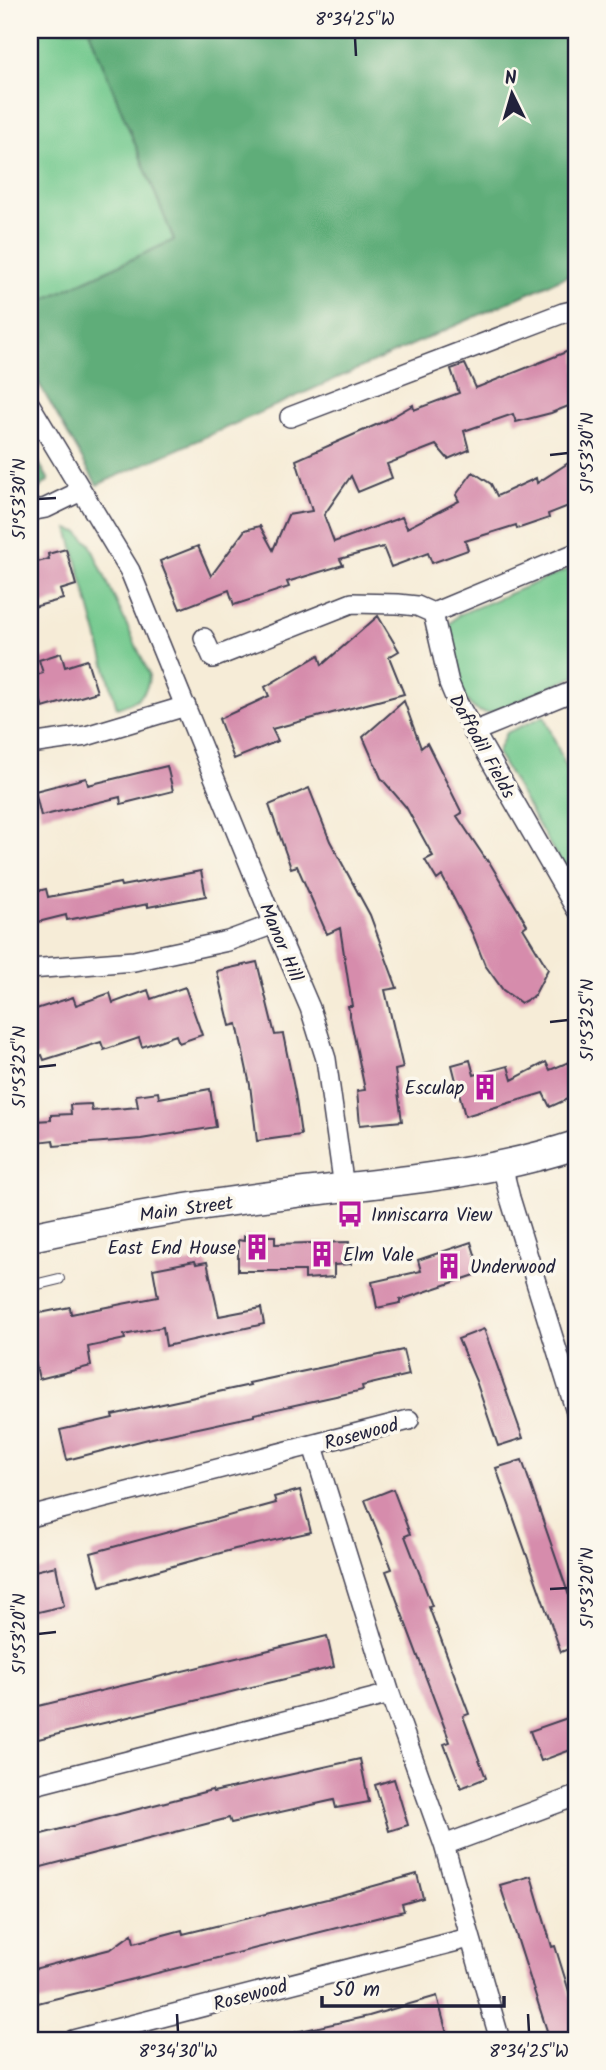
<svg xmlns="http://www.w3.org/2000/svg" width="606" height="2070" font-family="Kalam,sans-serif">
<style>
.green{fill:#73c98e;stroke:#4a7664;stroke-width:2}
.forest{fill:#5ead79;stroke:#40685a;stroke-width:2}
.building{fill:#d68cac}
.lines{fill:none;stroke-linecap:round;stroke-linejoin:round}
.service-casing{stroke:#424052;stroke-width:12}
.minor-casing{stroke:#424052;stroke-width:22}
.secondary-casing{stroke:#424052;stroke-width:31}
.service{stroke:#fff;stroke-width:10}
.minor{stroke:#fff;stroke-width:19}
.secondary{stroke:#fff;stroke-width:28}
.ticks{fill:none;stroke:#22223b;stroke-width:2.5}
.labels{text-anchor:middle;stroke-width:7;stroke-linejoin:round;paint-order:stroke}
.street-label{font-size:19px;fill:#22223b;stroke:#fbf7ec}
.poi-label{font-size:19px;fill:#22223b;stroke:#fbf7ec;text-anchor:start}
.neatline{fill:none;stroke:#22223b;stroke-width:2.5}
.ticks-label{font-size:18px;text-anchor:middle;fill:#22223b}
</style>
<rect width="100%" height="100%" fill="#fbf7ec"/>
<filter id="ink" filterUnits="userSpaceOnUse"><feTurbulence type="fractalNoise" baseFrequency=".0143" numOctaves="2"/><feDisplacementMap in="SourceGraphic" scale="14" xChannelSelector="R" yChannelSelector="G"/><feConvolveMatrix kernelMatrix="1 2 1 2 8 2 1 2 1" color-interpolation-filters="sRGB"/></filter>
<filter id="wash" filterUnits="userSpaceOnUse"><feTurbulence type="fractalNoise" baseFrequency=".00686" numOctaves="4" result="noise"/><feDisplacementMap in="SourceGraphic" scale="28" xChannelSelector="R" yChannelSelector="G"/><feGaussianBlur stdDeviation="1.57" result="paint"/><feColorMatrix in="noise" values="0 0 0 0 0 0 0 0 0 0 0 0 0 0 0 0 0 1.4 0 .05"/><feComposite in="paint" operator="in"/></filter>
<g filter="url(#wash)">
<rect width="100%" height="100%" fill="#f6ecd7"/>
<path class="green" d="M30 30H89L174 240 30 306Z
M68 529 78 532 90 544 149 674C149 695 136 702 117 708Z
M576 566V676L492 712C457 720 450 649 448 626L458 615Z
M544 716 576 790V890L497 753 506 733Z"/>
<path class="forest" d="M89 30H576V272L97 485 30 368V306L174 240Z
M30 448 49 480 35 492 30 487Z"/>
<g id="blocks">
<path class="building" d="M576 348V403L551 413 516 422 513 414 464 431 469 450 448 459 436 445 387 464 392 478 358 492 351 476 324 515 334 542 402 517 407 528 459 501 456 495 473 472 491 484 497 496 536 478 537 483 576 458V503L548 514 549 518 517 529 516 525 465 541 468 550 432 563 428 553 391 567 383 547 340 559 343 565 287 582 289 587 234 605 229 590 180 609 160 561 198 546 211 576 245 530 260 526 273 550 288 515 312 511 296 460 385 421 413 405 414 410 459 393 451 369 465 364 476 388Z
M66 549 76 585 60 590 63 599 30 608V564L49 559 48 554Z
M378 616 399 651 389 657 404 694 272 729 278 741 234 759 219 719 269 696 265 687 319 655 322 665Z
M61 653 65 667 87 660 97 692 43 708 33 676 43 673 39 660Z
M404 701 421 748 427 743 462 813 457 816 487 861 488 860 527 925 523 928 548 969 534 996 521 1003 503 990 485 965 473 935 442 876 437 880 425 860 433 856 406 807 381 778 363 737Z
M167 766 173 791 121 804 120 797 41 816 35 791 86 778 88 785Z
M309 788 330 841 370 915 397 988 385 990 403 1068 395 1070 402 1121 360 1125 357 1091 365 1090 348 1006H352L340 928 327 934 297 866 291 868 269 805Z
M201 871 206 896 148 907V904L67 920 66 915 30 924V893L46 889 48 897 120 883 121 886Z
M257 962 275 1035 283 1034 295 1093 301 1135 257 1141 250 1085 237 1024 230 1026 217 971Z
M185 987 202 1035 179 1043 176 1035 142 1047 139 1038 104 1050 101 1042 44 1060 42 1055 30 1059V1011L73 997 76 1005 110 993 113 1003 148 990 151 999Z
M576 1059V1095L550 1107 543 1093 465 1116 452 1065 470 1060 474 1075 508 1066 512 1080 546 1062 550 1070Z
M210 1089 216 1127 141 1139 54 1146 53 1140 37 1142 35 1121 51 1120V1115L71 1114 70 1105 91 1104 92 1111 138 1107 136 1095 158 1092 159 1098Z
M244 1236H275V1244L349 1242 351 1264 334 1265V1277L305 1279V1271H238V1240L244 1241Z
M471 1242 481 1273 400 1300V1303L377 1308 372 1282 421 1271 418 1260Z
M195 1261 196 1264 207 1262 219 1316 261 1308 264 1324 166 1346 163 1327 124 1335 125 1339 88 1347 91 1366 39 1379 30 1339V1315L70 1307 71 1314 158 1297 153 1269Z
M484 1329 523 1438 498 1446 476 1381 458 1339Z
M403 1350 409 1375 362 1386 363 1390 254 1414V1416L152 1438 67 1460 60 1430 113 1418 112 1415 250 1385 249 1383Z
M522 1460 576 1616V1646L561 1652 496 1468Z
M393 1489 410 1534 405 1536 432 1606 429 1607 469 1714 463 1716 486 1778 461 1788 444 1744 450 1742 386 1571 392 1569 365 1500Z
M300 1490 311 1532 235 1549 100 1586 91 1553 276 1503 274 1497Z
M56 1566 64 1606 30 1614V1572Z
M327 1636 334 1667 30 1741V1708Z
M576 1715V1748L541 1761 530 1731Z
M360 1759 369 1802 336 1808 334 1800 231 1823 229 1818 30 1870V1837L212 1790 213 1792Z
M394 1779 408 1825 389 1831 375 1785Z
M417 1874 423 1898 402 1904 404 1911 30 2005V1970L111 1949 132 1934 134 1943 182 1930 183 1934 327 1899Z
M531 1876 552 1947 555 1946 576 2014V2040H550L500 1885Z
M437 1996 447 2034 423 2040H297L296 2032 369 2016Z"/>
</g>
</g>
<g filter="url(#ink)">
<use href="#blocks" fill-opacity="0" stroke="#424052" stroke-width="2"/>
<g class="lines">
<g class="service-casing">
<path id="service" d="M30 1286 59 1279"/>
</g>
<g class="minor-casing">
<path id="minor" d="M30 405 130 571 274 924 310 1008 326 1059 344 1188
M290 417 563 313 576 310
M30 511 46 508 81 491
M433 613 576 553
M204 638 213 658 352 603 398 604 417 606 433 613 449 683 457 702 576 909
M473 732 576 690
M30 744 86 736 186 706
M30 969 134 961 228 941 274 924
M502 1165 510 1198 576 1412
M313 1446 390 1694 444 1845 500 2040
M30 1517 409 1420
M30 1786 390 1694
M444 1845 576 1796
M73 2040 469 1938"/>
</g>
<g class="secondary-casing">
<path id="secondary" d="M30 1237C115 1219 201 1204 288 1194 384 1182 483 1176 576 1145"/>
</g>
<use href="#service" class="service"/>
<use href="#minor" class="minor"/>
<use href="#secondary" class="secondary"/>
</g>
</g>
<path class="ticks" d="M355 38 356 56M550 455 568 453M38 499 56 498M550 1022 568 1020M38 1067 56 1065M550 1589 568 1588M38 1634 56 1632M177 2014 178 2032M528 2014 529 2032"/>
<defs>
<g id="building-bare" transform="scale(2.1)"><path d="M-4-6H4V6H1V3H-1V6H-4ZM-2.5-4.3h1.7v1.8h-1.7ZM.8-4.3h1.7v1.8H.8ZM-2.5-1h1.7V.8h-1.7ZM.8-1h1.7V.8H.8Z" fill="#b5179e" stroke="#fbf7ec" stroke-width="2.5" paint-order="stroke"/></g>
<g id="bus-bare" transform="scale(2.1)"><path d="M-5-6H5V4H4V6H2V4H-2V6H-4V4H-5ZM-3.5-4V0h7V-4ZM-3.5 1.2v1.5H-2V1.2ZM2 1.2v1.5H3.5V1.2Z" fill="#b5179e" stroke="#fbf7ec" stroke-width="2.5" paint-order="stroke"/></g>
</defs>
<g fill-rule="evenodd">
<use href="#building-bare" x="485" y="1087"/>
<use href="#bus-bare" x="350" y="1214"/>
<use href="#building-bare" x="257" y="1247"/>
<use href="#building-bare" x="322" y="1254"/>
<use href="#building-bare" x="449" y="1266"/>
</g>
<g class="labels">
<g class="street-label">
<text transform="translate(483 746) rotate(61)" y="7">Daffodil Fields</text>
<text transform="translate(282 942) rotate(67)" y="7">Manor Hill</text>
<text transform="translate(186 1208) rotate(-8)" y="7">Main Street</text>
<text transform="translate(361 1433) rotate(-15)" y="7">Rosewood</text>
<text transform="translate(250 1994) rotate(-15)" y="7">Rosewood</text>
</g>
<g class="poi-label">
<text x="464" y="1094" text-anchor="end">Esculap</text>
<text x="371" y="1221">Inniscarra View</text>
<text x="236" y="1254" text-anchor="end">East End House</text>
<text x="343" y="1261">Elm Vale</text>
<text x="470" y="1273">Underwood</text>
</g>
</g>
<rect width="606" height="2070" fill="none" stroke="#fbf7ec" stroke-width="77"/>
<g transform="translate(512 94) rotate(355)" stroke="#fbf7ec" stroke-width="5" paint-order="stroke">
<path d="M0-5L12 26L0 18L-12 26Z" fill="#22223b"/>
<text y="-10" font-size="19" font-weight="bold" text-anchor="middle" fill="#22223b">N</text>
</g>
<path d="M322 1996v10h182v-10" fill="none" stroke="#22223b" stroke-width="3.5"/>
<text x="333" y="1996" font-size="21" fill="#22223b" stroke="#fbf7ec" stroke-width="5" paint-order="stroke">50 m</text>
<rect x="38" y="38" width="530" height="1994" class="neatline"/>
<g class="ticks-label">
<text x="355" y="25">8°34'25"W</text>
<text transform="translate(587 453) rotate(-90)" y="6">51°53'30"N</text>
<text transform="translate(19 499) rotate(-90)" y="6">51°53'30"N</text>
<text transform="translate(587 1020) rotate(-90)" y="6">51°53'25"N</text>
<text transform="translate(19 1067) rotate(-90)" y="6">51°53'25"N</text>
<text transform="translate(587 1588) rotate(-90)" y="6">51°53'20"N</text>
<text transform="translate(19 1634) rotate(-90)" y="6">51°53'20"N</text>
<text x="178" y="2057">8°34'30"W</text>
<text x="529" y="2057">8°34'25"W</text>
</g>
</svg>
